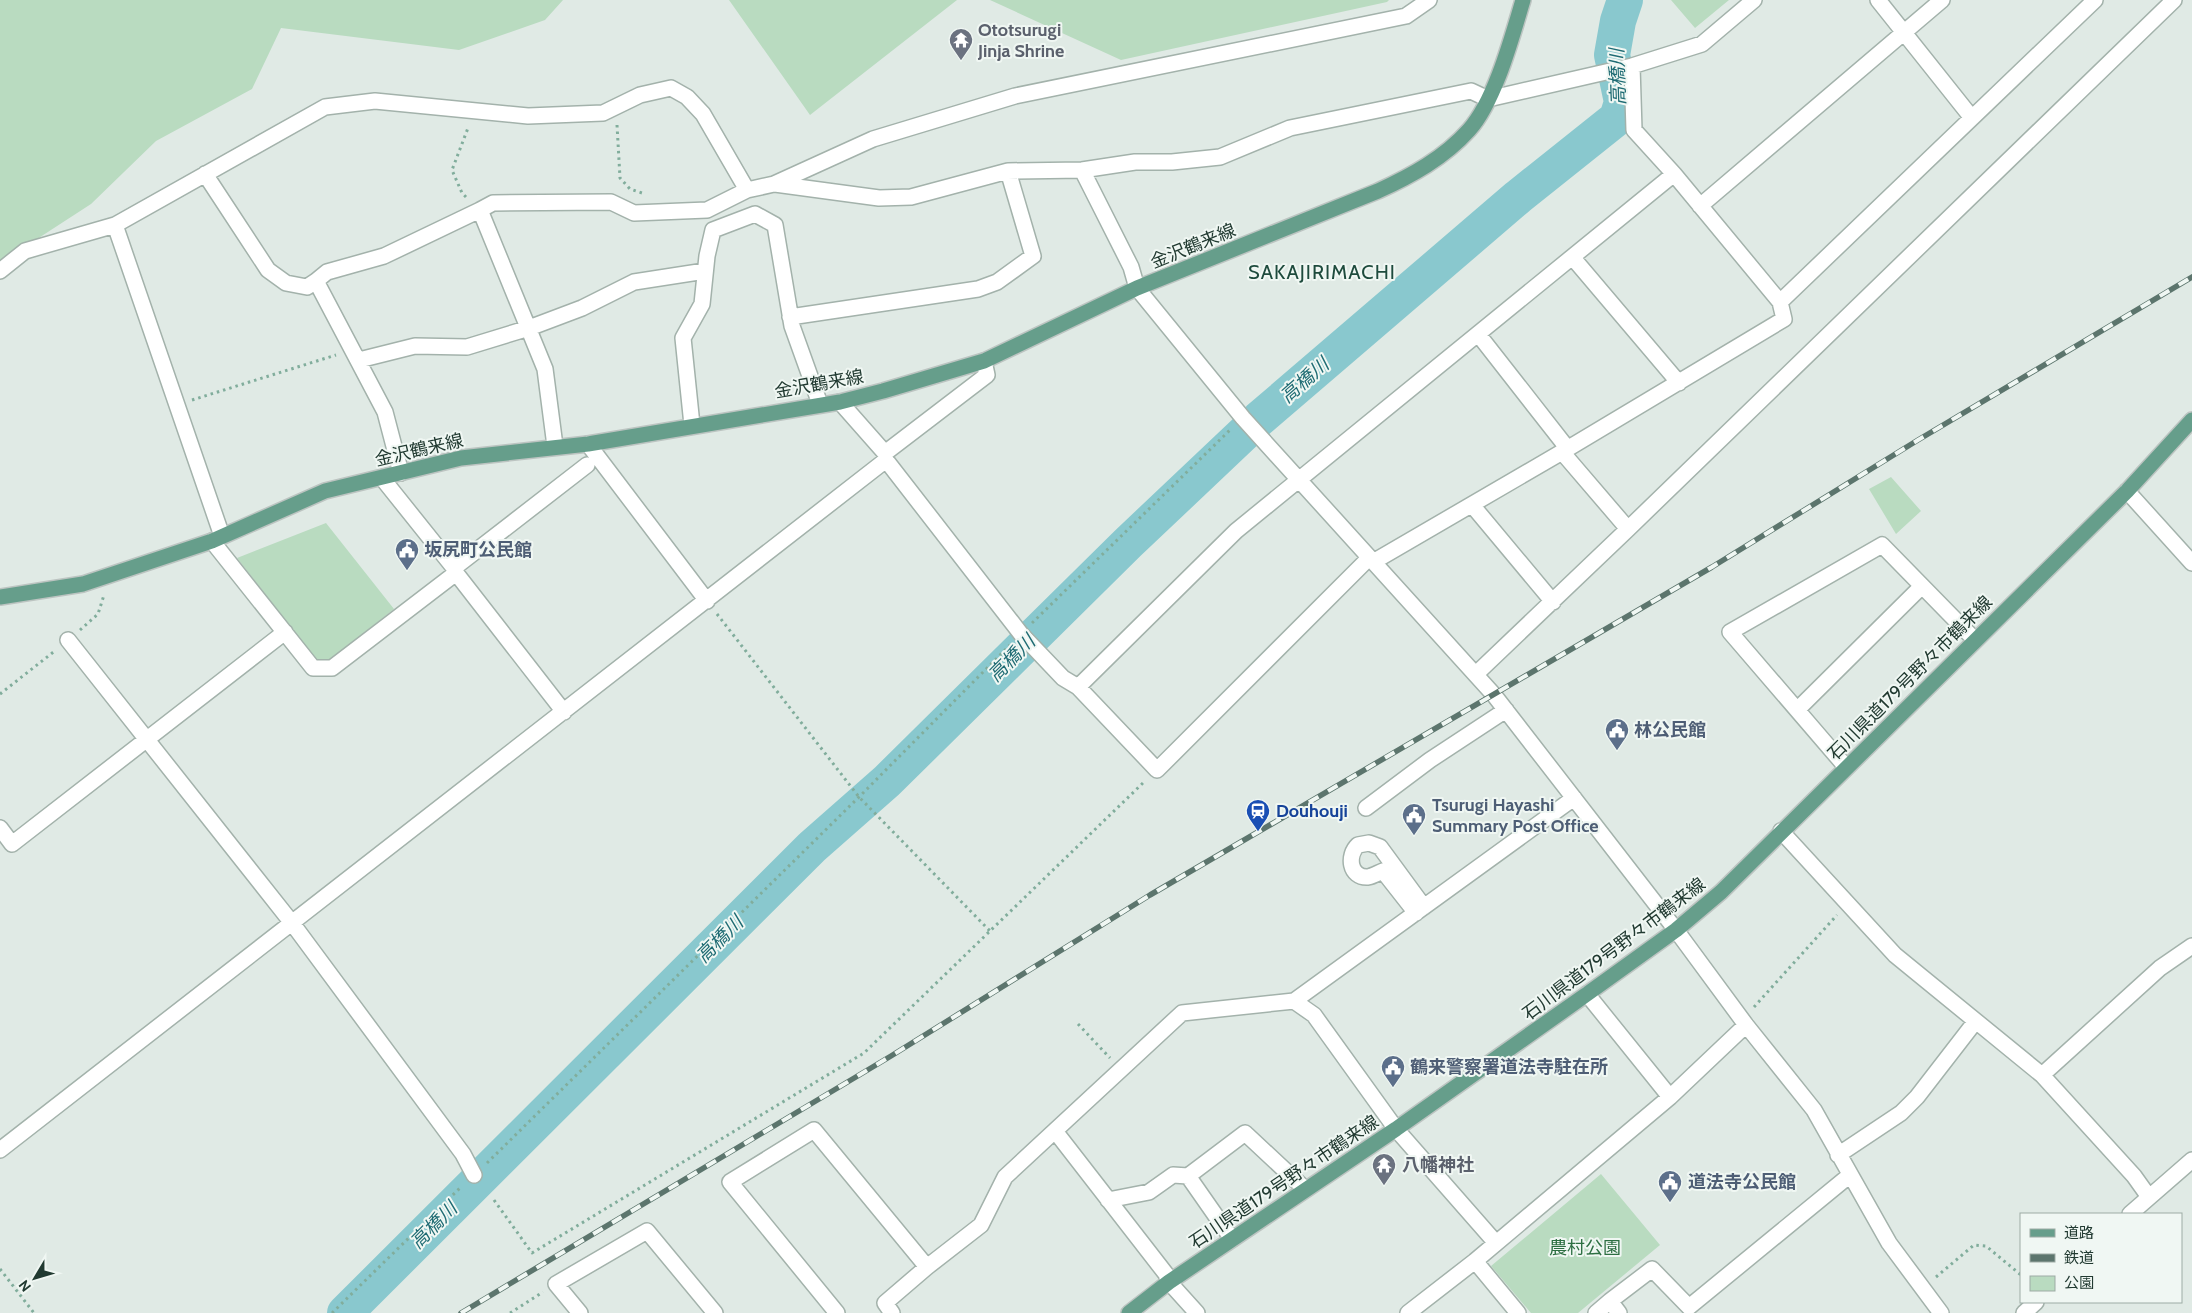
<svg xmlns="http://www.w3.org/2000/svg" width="2192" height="1313" font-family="Cabin,'Noto Sans JP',sans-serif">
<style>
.green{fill:#b9dbc0}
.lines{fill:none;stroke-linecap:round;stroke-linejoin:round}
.river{stroke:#89c8ce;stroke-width:36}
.minor-casing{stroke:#a3b2ab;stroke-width:18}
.major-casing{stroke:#bcc4c1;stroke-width:18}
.path{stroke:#81ad9c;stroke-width:3;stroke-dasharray:2.5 4;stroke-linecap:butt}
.minor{stroke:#fff;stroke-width:15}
.major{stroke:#669e8b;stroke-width:15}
.rail-casing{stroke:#5c756d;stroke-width:5.5}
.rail{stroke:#f0f7f3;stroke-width:4;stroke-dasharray:11;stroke-linecap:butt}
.labels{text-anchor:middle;stroke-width:4;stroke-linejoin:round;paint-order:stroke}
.worship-label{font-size:18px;font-weight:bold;fill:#5b616d;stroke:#f0f7f3;text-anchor:start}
.street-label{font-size:18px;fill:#213a31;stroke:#f0f7f3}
.service-label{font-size:18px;font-weight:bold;fill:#4e5e75;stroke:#f0f7f3;text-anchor:start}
.transit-label{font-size:18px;font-weight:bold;fill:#164399;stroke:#f0f7f3;text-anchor:start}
.park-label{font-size:18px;fill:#2d6f42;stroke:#f0f7f3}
.water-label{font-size:19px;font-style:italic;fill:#1e6b73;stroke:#f0f7f3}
.quarter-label{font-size:20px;letter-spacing:1px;fill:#1e4b3d;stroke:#f0f7f3}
</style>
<rect width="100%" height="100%" fill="#e0eae5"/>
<path class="green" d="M0 0H563L545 20 459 50 281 28 252 89 156 141 91 204 34 241 0 273Z
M729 0H957L810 115Z
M990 0H1389L1387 2 1121 60Z
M1671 0H1729L1695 28Z
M1891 477 1921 511 1896 534 1869 489Z
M326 523 394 609 330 660 316 659 237 558Z
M1601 1174 1660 1245 1578 1313H1531L1491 1266Z"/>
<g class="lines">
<path class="river" d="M345 1313 812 847 887 781 1128 543 1259 419 1518 197 1617 118 1622 102 1612 55 1618 21 1625 0"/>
<g class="minor-casing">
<path id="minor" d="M1878 0 1972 118
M1632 66 1634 130 1674 174
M1082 170 1131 267 1137 288 1243 418 1494 695 1676 930 1746 1025 1814 1110 1889 1243 1941 1313
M205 174 268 270 286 283 307 287 316 281 385 412 401 473
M775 184 879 198 911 197 1008 171 1082 170 1135 162H1172L1220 157 1290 128 1471 91 1488 99 1632 66 1702 44 1754 0
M1700 206 1942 0
M480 210 493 203 611 202 634 213 707 210 747 190
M1573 258 1679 383
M0 271 25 251 115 225
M316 281 327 272 384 256 480 210 545 369 555 446
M1780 302 2095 0
M790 317 978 289 997 282 1033 256 1008 171
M1478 334 1568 449
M359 360 415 346 467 347 529 328 582 308 634 282 705 271
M840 402 885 453
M692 425 683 338 702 304 707 256 713 230 755 214 775 225 792 326 820 404
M588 444 707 601
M1562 452 1628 529
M886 460 1021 634 1063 678 1078 687
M382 478 454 568 456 573 564 712
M2127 491 2192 563
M1472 505 1553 602
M222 536 115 225 325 107 375 101 528 116 603 113 640 95 671 88 687 97 703 114 747 190 774 184 873 139 1015 96 1406 16 1429 0
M212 541 313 668H332L456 573
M1369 558 1157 770 1078 687 1236 531 1674 174 1780 302 1784 319 1562 452 1373 562
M454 568 587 465
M68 640 292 923 463 1154 474 1175
M1476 674 1628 529 2174 0
M1797 710 1922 586
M1846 767 1730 632 1882 545 1975 640
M1366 808 1430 760 1506 710
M0 828 12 844 285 632
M1781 831 1895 955 2042 1075 2134 1176 2149 1197
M1416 913 1383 871C1378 873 1373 876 1368 877 1349 878 1347 855 1358 845L1369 843 1380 847 1424 907
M1587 994 1670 1097
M1294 1001 1574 798
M2042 1075 2160 968 2192 946
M1055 1131 1166 1274 1169 1282 1197 1313
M0 1150 886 460 885 453 987 375 984 361
M1838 1155 1901 1113 1917 1097 1975 1022
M1188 1176 1232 1239
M1108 1200 1149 1192 1173 1175 1188 1176 1245 1133 1305 1189
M2130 1214 2192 1160
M1475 1261 1670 1097 1746 1025
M1610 1301 1652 1269 1689 1307 1850 1175
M580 1313 556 1284 647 1231 715 1313
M837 1313 730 1182 814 1130 927 1267
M892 1313 885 1303 927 1267 981 1225 1005 1177 1182 1013 1294 1001 1314 1015 1396 1129 1496 1243
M1408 1313 1475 1261 1518 1313
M1596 1313 1610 1301 1619 1313
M2024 1313 2036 1302"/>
</g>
<g class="major-casing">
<path id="major" d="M0 597 83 584 212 541 325 491 461 458 588 444 840 402 883 391 984 361 1137 288 1378 191C1411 176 1444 158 1469 130 1495 101 1512 37 1523 0
M1129 1313 1169 1282 1396 1129 1587 994 1676 930 1721 892 2127 491 2192 420"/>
</g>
<path class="path" d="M617 125 620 178 630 189 645 194
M466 197 462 193 452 170 468 128
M192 400 336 355
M717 614 859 797 990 931
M1032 623 1230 430
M80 630 98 614 104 595
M0 694 56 650
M1754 1007 1837 915
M1078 1024 1110 1058
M487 1163 859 797 1010 645
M494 1200 532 1253 864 1053 1144 782
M0 1269 34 1313
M1936 1277 1974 1245 1986 1246 2021 1275
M332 1313 462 1186
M510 1313 543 1292"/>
<use href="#minor" class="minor"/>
<use href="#major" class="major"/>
<g class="rail-casing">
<path id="rail" d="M461 1313 891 1056 1150 895 1712 567 1918 440 2192 277"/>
</g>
<use href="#rail" class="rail"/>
</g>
<defs>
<g id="temple-pin" transform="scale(1.25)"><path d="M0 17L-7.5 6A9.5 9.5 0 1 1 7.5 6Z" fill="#6b7280" stroke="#f0f7f3"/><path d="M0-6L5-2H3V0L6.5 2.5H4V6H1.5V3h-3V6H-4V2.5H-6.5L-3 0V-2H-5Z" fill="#fff"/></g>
<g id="civic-pin" transform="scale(1.25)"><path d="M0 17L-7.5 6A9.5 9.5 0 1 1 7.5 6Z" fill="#5c6f8a" stroke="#f0f7f3"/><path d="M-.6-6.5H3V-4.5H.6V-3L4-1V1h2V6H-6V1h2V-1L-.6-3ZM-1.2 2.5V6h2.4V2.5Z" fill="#fff"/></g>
<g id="station-pin" transform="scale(1.25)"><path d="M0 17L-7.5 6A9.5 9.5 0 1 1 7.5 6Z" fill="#1a4fb4" stroke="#f0f7f3"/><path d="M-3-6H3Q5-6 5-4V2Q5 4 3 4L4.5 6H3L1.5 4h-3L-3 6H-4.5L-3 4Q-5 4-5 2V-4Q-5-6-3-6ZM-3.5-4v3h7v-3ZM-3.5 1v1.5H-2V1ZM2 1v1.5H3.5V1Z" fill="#fff"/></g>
</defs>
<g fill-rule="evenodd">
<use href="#temple-pin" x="961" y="40"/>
<use href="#civic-pin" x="407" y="550"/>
<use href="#civic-pin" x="1617" y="730"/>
<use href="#station-pin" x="1258" y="811"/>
<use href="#civic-pin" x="1414" y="815"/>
<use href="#civic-pin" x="1393" y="1067"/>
<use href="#temple-pin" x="1384" y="1165"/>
<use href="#civic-pin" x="1670" y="1182"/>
</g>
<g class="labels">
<g class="worship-label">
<text x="978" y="36">Ototsurugi<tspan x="978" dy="21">Jinja Shrine</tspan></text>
<text x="1402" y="1171">八幡神社</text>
</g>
<g class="street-label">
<text transform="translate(1193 246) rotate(-22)" y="6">金沢鶴来線</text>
<text transform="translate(819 384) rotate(-10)" y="6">金沢鶴来線</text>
<text transform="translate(419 450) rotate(-13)" y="6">金沢鶴来線</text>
<text transform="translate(1910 678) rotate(-45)" y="6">石川県道179号野々市鶴来線</text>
<text transform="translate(1614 949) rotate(-37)" y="6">石川県道179号野々市鶴来線</text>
<text transform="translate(1284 1182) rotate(-34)" y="6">石川県道179号野々市鶴来線</text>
</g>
<g class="service-label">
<text x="424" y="556">坂尻町公民館</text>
<text x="1634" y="736">林公民館</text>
<text x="1432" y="811">Tsurugi Hayashi<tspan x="1432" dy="21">Summary Post Office</tspan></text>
<text x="1410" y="1073">鶴来警察署道法寺駐在所</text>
<text x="1688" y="1188">道法寺公民館</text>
</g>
<g class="transit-label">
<text x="1276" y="817">Douhouji</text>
</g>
<g class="park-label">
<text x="1585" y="1254">農村公園</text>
</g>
<g class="water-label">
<text transform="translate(1617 77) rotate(-92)" y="7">高橋川</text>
<text transform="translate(1304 380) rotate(-41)" y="7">高橋川</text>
<text transform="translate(1011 658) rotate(-45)" y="7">高橋川</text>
<text transform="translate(719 939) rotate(-45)" y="7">高橋川</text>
<text transform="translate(433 1225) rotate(-45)" y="7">高橋川</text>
</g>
<g class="quarter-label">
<text x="1322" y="279">SAKAJIRIMACHI</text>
</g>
</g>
<rect x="2020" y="1213" width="162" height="90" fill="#f0f7f3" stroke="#9daba5"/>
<rect x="2030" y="1229" width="25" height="8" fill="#669e8b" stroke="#9daba5"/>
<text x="2064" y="1238" font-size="15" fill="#213a31">道路</text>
<rect x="2030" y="1254" width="25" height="8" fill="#5c756d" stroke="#9daba5"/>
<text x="2064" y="1263" font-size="15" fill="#213a31">鉄道</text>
<rect x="2030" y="1276" width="25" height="15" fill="#b9dbc0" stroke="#9daba5"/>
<text x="2064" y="1288" font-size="15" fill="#213a31">公園</text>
<g transform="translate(35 1278) rotate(232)" stroke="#f0f7f3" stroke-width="4" paint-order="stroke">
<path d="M0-4L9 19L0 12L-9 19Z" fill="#213a31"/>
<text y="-8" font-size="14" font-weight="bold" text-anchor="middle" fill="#213a31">N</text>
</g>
</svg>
